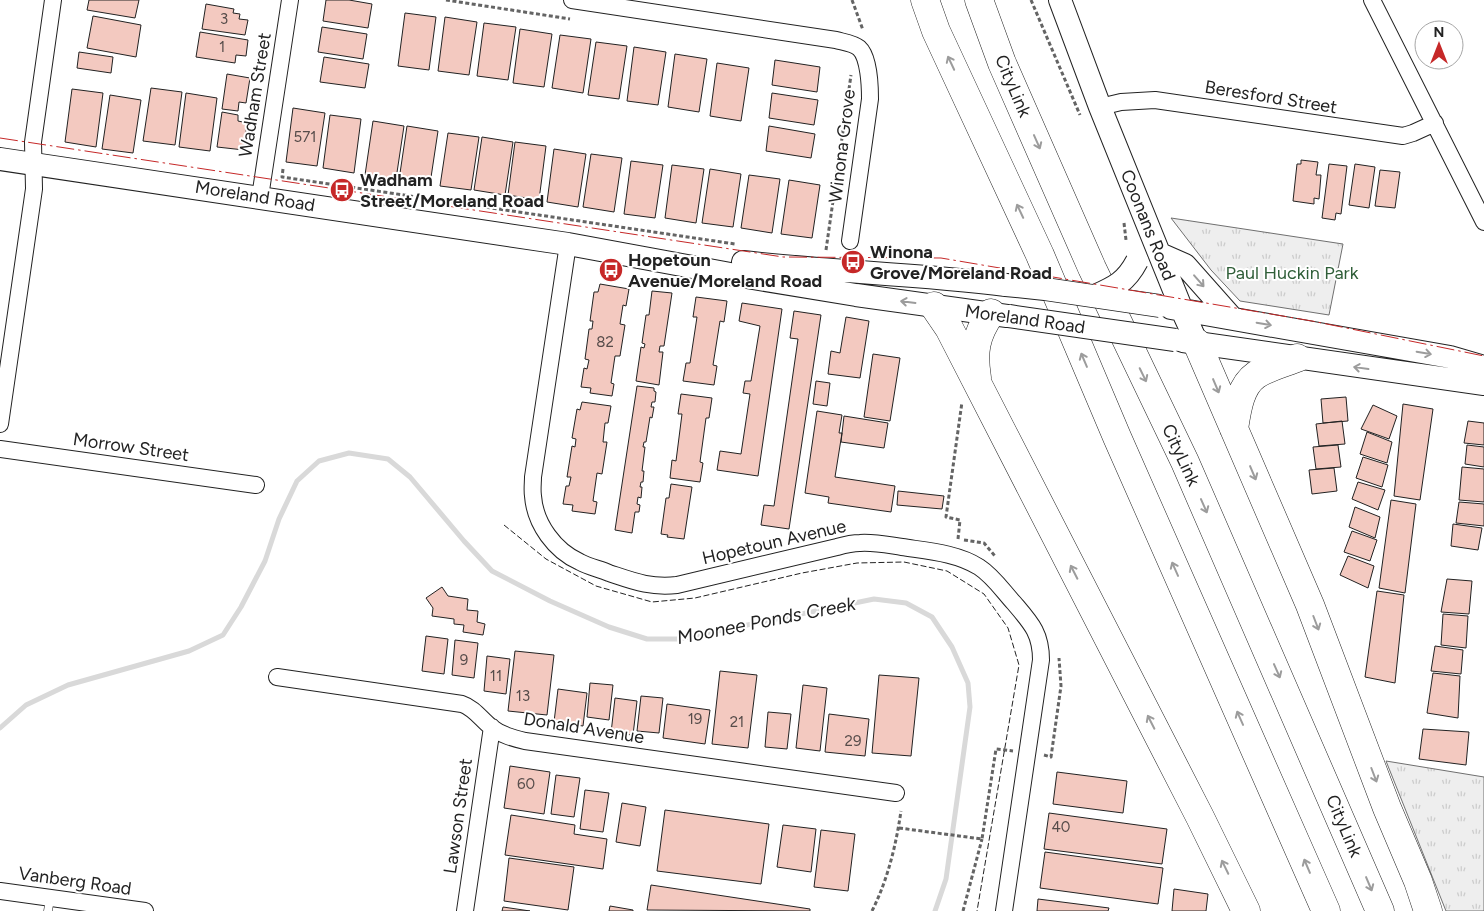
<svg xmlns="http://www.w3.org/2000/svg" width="1484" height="911" font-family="Figtree,sans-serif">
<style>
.park{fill:url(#park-tufts);stroke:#6f6f6f}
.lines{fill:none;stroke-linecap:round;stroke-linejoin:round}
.stream{stroke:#d9d9d9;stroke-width:5}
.building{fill:#f3c9c0;stroke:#222}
.lane-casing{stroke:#222;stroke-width:9}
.street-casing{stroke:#222;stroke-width:18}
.secondary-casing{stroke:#222;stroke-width:24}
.highway-casing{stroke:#222;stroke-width:29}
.path{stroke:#646464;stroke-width:3;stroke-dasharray:4 2.5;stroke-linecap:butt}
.lane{stroke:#fff;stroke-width:8}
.street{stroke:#fff;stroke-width:16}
.secondary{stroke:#fff;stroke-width:22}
.highway{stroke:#fff;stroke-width:28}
.secondary-bridge-casing{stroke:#222;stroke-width:24;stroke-linecap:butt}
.secondary-bridge{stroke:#fff;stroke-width:22}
.fence{stroke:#222;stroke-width:1;stroke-dasharray:6 2.5;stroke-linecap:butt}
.power{stroke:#c62828;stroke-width:1;stroke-dasharray:18 4 2.5 4;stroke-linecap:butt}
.oneway{stroke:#9c9c9c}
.labels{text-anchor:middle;stroke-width:4;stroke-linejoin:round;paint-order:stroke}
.number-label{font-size:15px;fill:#564c4a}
.street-label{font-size:18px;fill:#222;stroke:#fff}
.poi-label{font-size:18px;font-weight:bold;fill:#222;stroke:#fff;text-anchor:start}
.park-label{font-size:18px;fill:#2f5e38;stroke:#fff}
.water-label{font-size:19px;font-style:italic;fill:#222;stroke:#fff}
</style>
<defs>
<pattern id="park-tufts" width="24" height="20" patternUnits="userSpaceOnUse" patternTransform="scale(1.25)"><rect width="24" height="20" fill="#eee"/><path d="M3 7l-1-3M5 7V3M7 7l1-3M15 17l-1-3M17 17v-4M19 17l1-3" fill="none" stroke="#ccc"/></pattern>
</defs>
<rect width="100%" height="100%" fill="#fff"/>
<path class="park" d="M1171 218 1343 244 1329 315 1240 301 1211 270Z
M1386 761 1484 777V911H1446Z"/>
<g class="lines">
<path class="stream" d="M0 728 26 705 68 685 189 651 223 635 241 607 265 561 279 519 297 481 319 461 349 453 388 459 410 477 464 541 492 571 550 601 609 627 647 639H679L874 599 906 603 932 617 952 647 968 683 970 707 946 879 935 911"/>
</g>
<path class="building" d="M89 0H139L135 18 87 10Z
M326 0H349L372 4 368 28 323 21Z
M206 4 234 9 233 13 240 14 239 19 248 20 245 35 202 29Z
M405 13 436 17 429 70 398 66Z
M93 16 141 25 136 57 87 48Z
M445 17 477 22 469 75 438 71Z
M484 23 516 27 508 80 477 76Z
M322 27 367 34 363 59 318 52Z
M520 29 552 34 544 87 513 83Z
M200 32 248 40 246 56 236 55 235 63 196 57Z
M560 35 591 39 583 93 552 88Z
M596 42 627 46 619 99 588 95Z
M634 47 666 52 658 105 627 101Z
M79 52 113 57 111 73 77 68Z
M675 54 707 59 699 112 668 107Z
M324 57 369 64 365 88 320 82Z
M775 60 820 67 817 92 772 85Z
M717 63 749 68 741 121 710 116Z
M227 74 250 78 246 103 239 102 238 111 222 109Z
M151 88 182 92 175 145 143 141Z
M72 89 103 93 96 147 65 142Z
M186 93 217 98 210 151 179 147Z
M772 93 818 100 814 125 769 118Z
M110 95 141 100 133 153 102 149Z
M293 108 325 113 317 166 286 162Z
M222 112 238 115V121L247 123 244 150 217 147Z
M330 115 361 119 354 173 323 168Z
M373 121 404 126 396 179 365 175Z
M407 126 438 131 430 184 399 180Z
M769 126 815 134 811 158 766 151Z
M448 133 479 137 471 190 440 186Z
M482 137 513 142 505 195 474 190Z
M515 142 546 146 539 200 508 195Z
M554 149 586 154 578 207 547 202Z
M591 154 622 158 614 212 583 207Z
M1301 160 1318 162 1316 175H1321L1319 199 1314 198V204L1293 201 1297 164H1301Z
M631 161 663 165 655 218 624 214Z
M1329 164 1347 166 1341 214 1336 213 1335 220 1322 218Z
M1355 164 1375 167 1369 208 1349 205Z
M672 165 704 169 696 223 665 218Z
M710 169 741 174 733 227 702 223Z
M1380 170 1400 172 1395 208 1375 206Z
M749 175 780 179 772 233 741 228Z
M789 180 820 185 812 238 781 234Z
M600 284 629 289 626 306 623 305 620 324 625 325 620 356H615L611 383 614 384 612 396 590 393 591 388 581 387 584 368 587 369 589 360 585 359 589 329H592L593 321H590L594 292H598Z
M652 291 672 293 664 346H660L659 352H663L659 385 636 381 641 347 644 348 645 344 642 343 646 315H649Z
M696 297 727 301 724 322 720 321 713 365 717 366 714 385 683 381 686 363H690L697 317H693Z
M742 303 782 309 758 476 717 470 720 451 741 454 750 394 743 393 745 381H751L760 326 739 321Z
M794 311 821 315 789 529 761 525 764 505 774 506 798 339 790 338Z
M846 317 869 321 860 378 828 374 831 351 840 353Z
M873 354 900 358 890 421 864 417Z
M816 381 830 383 827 406 813 404Z
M637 386 654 388V391L656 392 655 402H652L651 407H654L652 418 650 417 646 442H644L643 447H645L642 471H644L643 482H641L640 487H642L641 498 638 497 637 504 640 505 639 512H635L632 533 615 530Z
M681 394 712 398 709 418H706L700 462 703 463 700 482 670 478 672 460 676 461 682 414H678Z
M1346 397 1348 421 1323 423 1321 399Z
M582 402 611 406 608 423H605L603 442H607L602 474 597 473 593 501 597 502 595 514 572 511 573 505 563 504 566 486H569L571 477H567L572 446 575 447 576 439 572 438 577 409 580 410Z
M1403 404 1433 409 1420 500 1394 496Z
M1373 405 1397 416 1389 439 1361 429Z
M817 411 842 415 839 433H842L835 477 895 486 891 512 828 503 829 497 805 493Z
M844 416 888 423 884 448 841 442Z
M1342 421 1345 444 1319 446 1316 424Z
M1468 421 1484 423V445L1464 443Z
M1367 432 1392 442 1387 463 1360 454Z
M1338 445 1341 467 1316 469 1313 447Z
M1467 445 1484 447V467L1465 464Z
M1363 457 1388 465 1382 487 1356 478Z
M1462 467 1484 469V502L1459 500Z
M1334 468 1337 491 1312 494 1309 470Z
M1358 482 1385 490 1378 510 1352 499Z
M671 484 692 487 684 539 667 537 668 535 661 534 666 498H669Z
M898 491 944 496 942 509 897 505Z
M1391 500 1416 504 1405 593 1379 588Z
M1459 502 1484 504V526L1456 523Z
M1355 507 1380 517 1375 538 1349 527Z
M1453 524 1482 528 1478 550 1451 546Z
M1352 531 1377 540 1370 561 1344 552Z
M1348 556 1374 566 1368 588 1340 575Z
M1447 579 1472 581 1469 614 1441 612Z
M442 587 448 596 468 599 467 610 478 611 477 622 485 624 483 635 463 632 464 625 454 624V619L432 616 433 608 426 598Z
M1377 591 1404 595 1395 683 1365 677Z
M1443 614 1468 616 1466 648 1441 645Z
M426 636 448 639 444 674 422 671Z
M455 640 478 643 474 678 452 675Z
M1435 646 1463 650 1461 674 1431 671Z
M515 651 554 655 547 715 508 711Z
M487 656 510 659 506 694 484 691Z
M720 671 757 675 748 748 712 744Z
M1433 673 1460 676 1458 718 1427 713Z
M879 675 919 678 911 756 872 753Z
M590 683 613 685 609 720 587 717Z
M803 685 827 688 820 751 796 748Z
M558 689 587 693 583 726 554 722Z
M641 696 663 698 659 733 637 731Z
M615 698 637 701 633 735 611 733Z
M667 704 710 710 705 744 663 738Z
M768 712 791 714 787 749 765 747Z
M829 714 869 719 865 756 825 752Z
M1423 729 1469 732 1466 765 1419 759Z
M510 766 550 772 544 814 504 808Z
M1057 772 1127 781 1123 813 1053 804Z
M556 775 580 778 574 817 551 814Z
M585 790 609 793 603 832 580 829Z
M622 803 646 807 640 846 616 842Z
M665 810 769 824 761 884 657 871Z
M1049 813 1167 829 1162 864 1044 849Z
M511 815 575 825 574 834 607 839 603 869 505 855Z
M783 825 816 829 811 872 777 867Z
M821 830 855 834 848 891 814 887Z
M1045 852 1163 868 1158 904 1040 888Z
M509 858 574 867 568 910 504 901Z
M651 885 810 909V911L647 910Z
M1174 889 1208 894 1206 911H1172Z
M1038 899 1109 908 1108 911H1037Z
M610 906 633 910V911H609Z
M503 907 530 911H502Z"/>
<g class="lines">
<g class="lane-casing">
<path id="lane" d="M48 911 50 898"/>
</g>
<g class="street-casing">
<path id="street" d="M572 0 836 40C843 42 853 43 859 48 869 57 870 86 870 99L850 241
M1372 0 1484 222
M1100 107 1121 102 1155 100 1403 136 1413 133 1435 123
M260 197 290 0
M568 244 533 477C533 483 532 490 533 496 535 524 555 551 580 562 589 567 600 569 609 573 633 581 650 588 677 585L837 547C844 545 852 543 860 543 874 542 888 545 902 547 928 551 957 553 979 567 993 576 1003 591 1014 603 1031 623 1041 633 1041 660L1004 911
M0 424 34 189 33 142 53 0
M0 449 256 485
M277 677 462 704C474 708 481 719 491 727 501 735 513 738 525 741L896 793
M0 891 145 911
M465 911 492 727"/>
</g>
<g class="secondary-casing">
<path id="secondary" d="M1060 0 1100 107 1182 310 1197 343
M0 159 568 244 741 276 856 295 1007 316
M1160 254 1185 265 1232 318
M743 262C831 272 919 274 1006 285
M1171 308 1450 357 1484 367
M1183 341 1484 384"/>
</g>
<g class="highway-casing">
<path id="highway" d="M925 0 936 31 1040 255 1117 437 1326 911
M979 0 1002 63 1092 268 1185 462 1380 911
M934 306 949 328 1200 817 1246 911
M1197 343 1310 605 1387 808 1418 881 1428 911
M977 378C973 352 975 336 991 313
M1234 429C1237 410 1240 386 1256 375 1268 367 1284 363 1297 358"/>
</g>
<path class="path" d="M446 0 570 19
M852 0 863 30
M1031 0 1080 115
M283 169 282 177 735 244
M1124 223 1126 240
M826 250 851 75
M958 539 960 520 946 517 962 402
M964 540 984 543 995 556
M1044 755 1051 757 1061 686 1059 658
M899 828 982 839 996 749 1013 751
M872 911C888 879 896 845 901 811
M963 911 982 839"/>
<use href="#lane" class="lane"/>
<use href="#street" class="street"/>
<use href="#secondary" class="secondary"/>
<use href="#highway" class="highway"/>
<g class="secondary-bridge-casing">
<path id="secondary-bridge" d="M1006 285 1045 289 1160 306
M1095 296C1115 287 1126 282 1137 261
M1009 316 1175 340"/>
</g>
<use href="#secondary-bridge" class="secondary-bridge"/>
<path class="fence" d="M504 525 546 559 596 586 652 602 695 598 802 573 857 563 904 562 947 571 984 594 1008 628 1019 665 977 911"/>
<path class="power" d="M0 138 783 257 941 258 1312 321 1484 356"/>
</g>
<defs><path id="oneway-shaft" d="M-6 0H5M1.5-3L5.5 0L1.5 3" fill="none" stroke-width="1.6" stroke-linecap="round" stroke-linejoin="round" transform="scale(1.25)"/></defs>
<g class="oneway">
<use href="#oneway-shaft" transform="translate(951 63) rotate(-115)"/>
<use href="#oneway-shaft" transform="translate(1037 142) rotate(66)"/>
<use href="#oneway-shaft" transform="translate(1020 211) rotate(-115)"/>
<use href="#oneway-shaft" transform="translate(1199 281) rotate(49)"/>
<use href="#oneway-shaft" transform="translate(908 302) rotate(-173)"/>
<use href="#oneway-shaft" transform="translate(1264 324) rotate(10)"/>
<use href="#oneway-shaft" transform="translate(1424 353) rotate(10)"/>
<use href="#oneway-shaft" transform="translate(1084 360) rotate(-113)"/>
<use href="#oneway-shaft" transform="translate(1361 368) rotate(-172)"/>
<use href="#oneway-shaft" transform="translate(1143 375) rotate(64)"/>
<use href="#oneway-shaft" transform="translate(1216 386) rotate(67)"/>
<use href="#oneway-shaft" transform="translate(1253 473) rotate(67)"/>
<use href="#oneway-shaft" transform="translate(1204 506) rotate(66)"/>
<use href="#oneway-shaft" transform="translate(1175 569) rotate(-114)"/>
<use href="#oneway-shaft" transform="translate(1074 572) rotate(-117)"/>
<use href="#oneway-shaft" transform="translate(1316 623) rotate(69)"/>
<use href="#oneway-shaft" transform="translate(1277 671) rotate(66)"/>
<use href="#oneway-shaft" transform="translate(1240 718) rotate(-114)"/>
<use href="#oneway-shaft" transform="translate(1151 722) rotate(-117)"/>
<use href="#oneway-shaft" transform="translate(1374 775) rotate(69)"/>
<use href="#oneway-shaft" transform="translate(1307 866) rotate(-113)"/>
<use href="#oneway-shaft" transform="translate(1225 867) rotate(-116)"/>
<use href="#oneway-shaft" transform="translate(1369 884) rotate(67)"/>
</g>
<defs>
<g id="bus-disc" transform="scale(1.25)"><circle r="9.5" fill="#c62828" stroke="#fff"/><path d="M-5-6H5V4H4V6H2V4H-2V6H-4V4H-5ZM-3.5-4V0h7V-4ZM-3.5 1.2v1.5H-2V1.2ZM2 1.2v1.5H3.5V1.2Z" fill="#fff"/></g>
</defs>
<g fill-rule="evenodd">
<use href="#bus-disc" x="342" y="190"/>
<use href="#bus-disc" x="853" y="262"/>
<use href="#bus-disc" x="611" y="270"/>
</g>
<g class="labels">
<g class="number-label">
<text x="224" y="24">3</text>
<text x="222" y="52">1</text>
<text x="305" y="142">571</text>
<text x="605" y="347">82</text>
<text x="464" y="665">9</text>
<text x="496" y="681">11</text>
<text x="523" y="701">13</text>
<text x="695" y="724">19</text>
<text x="737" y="727">21</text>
<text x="853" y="746">29</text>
<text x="526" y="789">60</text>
<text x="1061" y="832">40</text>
</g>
<g class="street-label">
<text transform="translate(1013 86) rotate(67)" y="6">CityLink</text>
<text transform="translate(255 95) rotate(-81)" y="6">Wadham Street</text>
<text transform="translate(1271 97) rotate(9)" y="6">Beresford Street</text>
<text transform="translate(842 146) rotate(-83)" y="6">Winona Grove</text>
<text transform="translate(255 196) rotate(9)" y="6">Moreland Road</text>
<text transform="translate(1148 225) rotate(68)" y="6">Coonans Road</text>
<text transform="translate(1025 319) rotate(8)" y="6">Moreland Road</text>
<text transform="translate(131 447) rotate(8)" y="6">Morrow Street</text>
<text transform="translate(1181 455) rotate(65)" y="6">CityLink</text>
<text transform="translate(774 542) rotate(-13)" y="6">Hopetoun Avenue</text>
<text transform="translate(584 728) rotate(9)" y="6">Donald Avenue</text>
<text transform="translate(458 816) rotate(-82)" y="6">Lawson Street</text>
<text transform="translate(1344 826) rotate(67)" y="6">CityLink</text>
<text transform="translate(75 881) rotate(8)" y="6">Vanberg Road</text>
</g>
<g class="poi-label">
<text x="360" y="186">Wadham<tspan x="360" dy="21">Street/Moreland Road</tspan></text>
<text x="870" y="258">Winona<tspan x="870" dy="21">Grove/Moreland Road</tspan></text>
<text x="628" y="266">Hopetoun<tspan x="628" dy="21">Avenue/Moreland Road</tspan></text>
</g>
<g class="park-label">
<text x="1292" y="279">Paul Huckin Park</text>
</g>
<g class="water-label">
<text transform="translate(766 620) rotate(-11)" y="7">Moonee Ponds Creek</text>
</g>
</g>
<g transform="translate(1439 45)"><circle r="24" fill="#ffffff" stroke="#a7a7a7"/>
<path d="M0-4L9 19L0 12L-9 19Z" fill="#c62828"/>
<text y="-8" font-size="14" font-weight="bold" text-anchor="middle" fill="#222222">N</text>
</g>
</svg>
